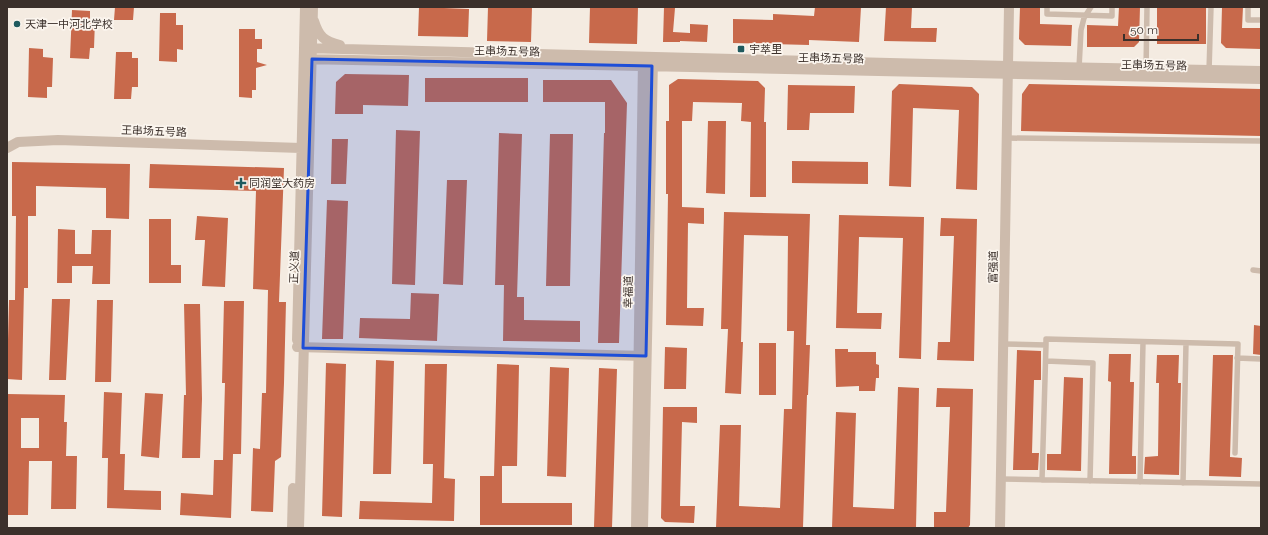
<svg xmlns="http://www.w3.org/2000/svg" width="1268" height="535" font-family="Raleway,'Noto Sans SC',sans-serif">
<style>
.building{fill:#c8694b;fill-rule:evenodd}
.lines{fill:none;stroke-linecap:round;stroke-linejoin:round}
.service{stroke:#cdbbac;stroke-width:5.5}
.minor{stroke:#cdbbac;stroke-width:10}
.tertiary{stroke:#cdbbac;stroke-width:10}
.marked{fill:#1d4ed8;fill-opacity:0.2;stroke:#1d4ed8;stroke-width:3;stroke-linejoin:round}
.poi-dot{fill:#1f5a5e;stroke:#fbf5ee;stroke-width:1.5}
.labels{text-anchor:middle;stroke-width:3.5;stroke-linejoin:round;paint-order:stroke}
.poi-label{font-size:11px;fill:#3b302b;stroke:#fbf5ee;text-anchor:start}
.street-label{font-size:11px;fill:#3b302b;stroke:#fbf5ee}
</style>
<rect width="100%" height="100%" fill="#f4ebe1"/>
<path class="building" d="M115 7H134L133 20H114Z
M419 7 469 9 468 37 418 36Z
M488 7H532L531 42 487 41Z
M590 7H638L637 44 589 43Z
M664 7 675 8 673 32 690 33V24L708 25 707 42 680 41V42H663Z
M815 7H861L859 42 809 40V45L733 43V19L773 20V14L814 16Z
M886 7H912L911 28H937L936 42 884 41Z
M1020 7H1040V24L1072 25 1071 46 1025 45 1019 39Z
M1119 7H1140L1139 42 1134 47H1087V25L1118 26Z
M1157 7H1206V44H1157Z
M1222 7H1243L1242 28H1261V49L1226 48 1221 43Z
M72 10 90 11V19L95 20 94 48H90L89 59 70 58Z
M160 13H176V25H183V50L177 49V62L159 61Z
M239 29H255V39H262V49H257V62L267 65 256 68V90H252V98L239 97Z
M29 48 43 49V57L53 58 52 87H47V98L28 97Z
M116 52H132V58H138V87H132L131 99H114Z
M345 74 409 75 408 106 363 105V114H335L336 82Z
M425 78H528V102H425Z
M678 79 758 81 765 88 764 122H766V197H750L751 122 741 121 742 103 693 102 692 121H682V207L704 208V224L688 223 687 308H704L703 326 666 325 668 194H666V121H669V85Z
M543 80H611L627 103 619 343H598L604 133H605V102H543Z
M899 84 972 87 979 94 977 190 956 189 959 110 913 108 911 187 889 186 892 91Z
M1029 84 1261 89V136L1021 131 1022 94Z
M788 85 855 86 854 113H810L809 130H787Z
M708 121H726L725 194 706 193Z
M396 130 420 131 415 285 392 284Z
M499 133 522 134 517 297H524V320L580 321V342L503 341 504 285H495Z
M550 134H573L570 286H546Z
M332 139H348L346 184H331Z
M792 161 868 162V184L792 183Z
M12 162 130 164 129 219 106 218V188L36 186V216H28V288H24L22 380 7 379 9 300H15L16 216H12Z
M150 164 284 168 279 302H286L284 383 281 457 275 461 273 512 251 511 253 448 260 449 262 393H266L268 290 253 289 256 191 149 188Z
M447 180H467L463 285 443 284Z
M327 200 348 201 343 339H322Z
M724 212 810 214 806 345H810L808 395H807L803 528H716L720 425H741L739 506 780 508 784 409H792L794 331H787L788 236 744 235 741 342H743L741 394 725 393 728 329H721Z
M839 215 924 217 921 359 899 358 903 238 859 237 857 313H882L881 329 836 328Z
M197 216 228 218 225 287 202 286 205 240H195Z
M941 218 977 219 974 361 937 360 938 342H950L954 236H940Z
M149 219H171V265H181V283H149Z
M58 229 75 230V254H91L92 230H111L110 284H92L93 266H72V283H57Z
M411 293 439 294 437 341 359 338 360 318 410 319Z
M52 299H70L66 380H49Z
M97 300H113L111 382H95Z
M224 301H244L241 454H233L231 518 180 515 181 493 213 495 214 460H223L225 383H222Z
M184 304H200L202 399 200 458H182L184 395H186Z
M1254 325 1261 326V355L1253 354Z
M759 343H776V395H759Z
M665 347 687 348 686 389H664Z
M835 349H848V352H876V364L879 365V378H876L875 391H859V386L836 387Z
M1017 350 1041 351V380H1034L1032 453H1039L1038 470H1013Z
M1109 354H1131L1130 382H1134L1132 456H1136V474H1109L1111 382 1108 381Z
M1157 355H1179L1178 383H1181L1179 475 1144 474 1145 457 1158 456 1159 383H1156Z
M1213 355H1233L1230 457 1242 458 1241 477 1209 476Z
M376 360 394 361 391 474H373Z
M326 363 346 364 342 517 322 516Z
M425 364H447L444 478 455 479 454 521 359 519 360 501 432 503 433 464H423Z
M497 364 519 365 517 466H502V503H572V525H480V476H494Z
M550 367 569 368 566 477 547 476Z
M599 368 617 369 612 528 594 527Z
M1064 377 1083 378 1081 471 1047 470V454H1061Z
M898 387 919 388 916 528H832L836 412 856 413 853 507 894 509Z
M937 388 973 389 970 525 968 528H934V512H946L950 407H936Z
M104 392 122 393 120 454H125L124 490 161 491V510L107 508 108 458H102Z
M145 393 163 394 159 458 141 456Z
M7 394 65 395 64 422H67L66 456H77L76 509H51L52 461H29L28 515H7ZM21 418H39V448H21Z
M663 407H697V423L682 422 680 506H695L694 523 665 522 661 518Z"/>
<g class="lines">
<path class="service" d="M1047 7V14L1112 16V7
M1248 7V20H1261
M1079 68 1081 30 1084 18 1091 7
M1146 71 1147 7
M1209 71 1211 7
M1007 138 1261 141
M1253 270 1261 271
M1003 344 1046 345 1042 480
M1046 345V339L1238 344 1235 453
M1237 358 1261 359
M1046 361 1093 363 1090 481
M1001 479 1261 484
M1140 482 1143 342
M1183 483 1186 343"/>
<path class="minor" d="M297 347 646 356
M1000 528 1009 7"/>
<path class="tertiary" d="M314 21C319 37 324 41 340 45
M304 48 1008 66 1261 71
M304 59 1261 79
M7 148 18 142 58 140 301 148
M297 340 305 7
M292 528 293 488
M299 528 313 7
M636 528 643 60
M643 528 653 60"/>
</g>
<path class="marked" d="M312 59 652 66 646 356 303 348Z"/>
<g class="poi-dot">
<circle cx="17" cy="24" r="4"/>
<rect x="737" y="45" width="8" height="8" rx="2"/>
<path d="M239 177h4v4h4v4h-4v4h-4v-4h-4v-4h4z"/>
</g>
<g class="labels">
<g class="poi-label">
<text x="25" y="28">天津一中河北学校</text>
<text x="749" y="53">宇萃里</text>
<text x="249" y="187">同润堂大药房</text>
</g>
<g class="street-label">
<text transform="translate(507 51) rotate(1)" y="4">王串场五号路</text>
<text transform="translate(831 58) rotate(1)" y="4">王串场五号路</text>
<text transform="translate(1154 65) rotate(1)" y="4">王串场五号路</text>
<text transform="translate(154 131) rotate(2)" y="4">王串场五号路</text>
<text transform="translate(294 267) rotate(-88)" y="4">正义道</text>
<text transform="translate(993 267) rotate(-89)" y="4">富强道</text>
<text transform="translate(628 292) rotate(-89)" y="4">幸福道</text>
</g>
</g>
<rect width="1268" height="535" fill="none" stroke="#3b302b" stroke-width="16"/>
<path d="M1124 34v6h74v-6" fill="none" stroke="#3b302b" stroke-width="2"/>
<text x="1130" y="34" font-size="12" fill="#3b302b" stroke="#fbf5ee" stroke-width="3" paint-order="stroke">50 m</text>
</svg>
